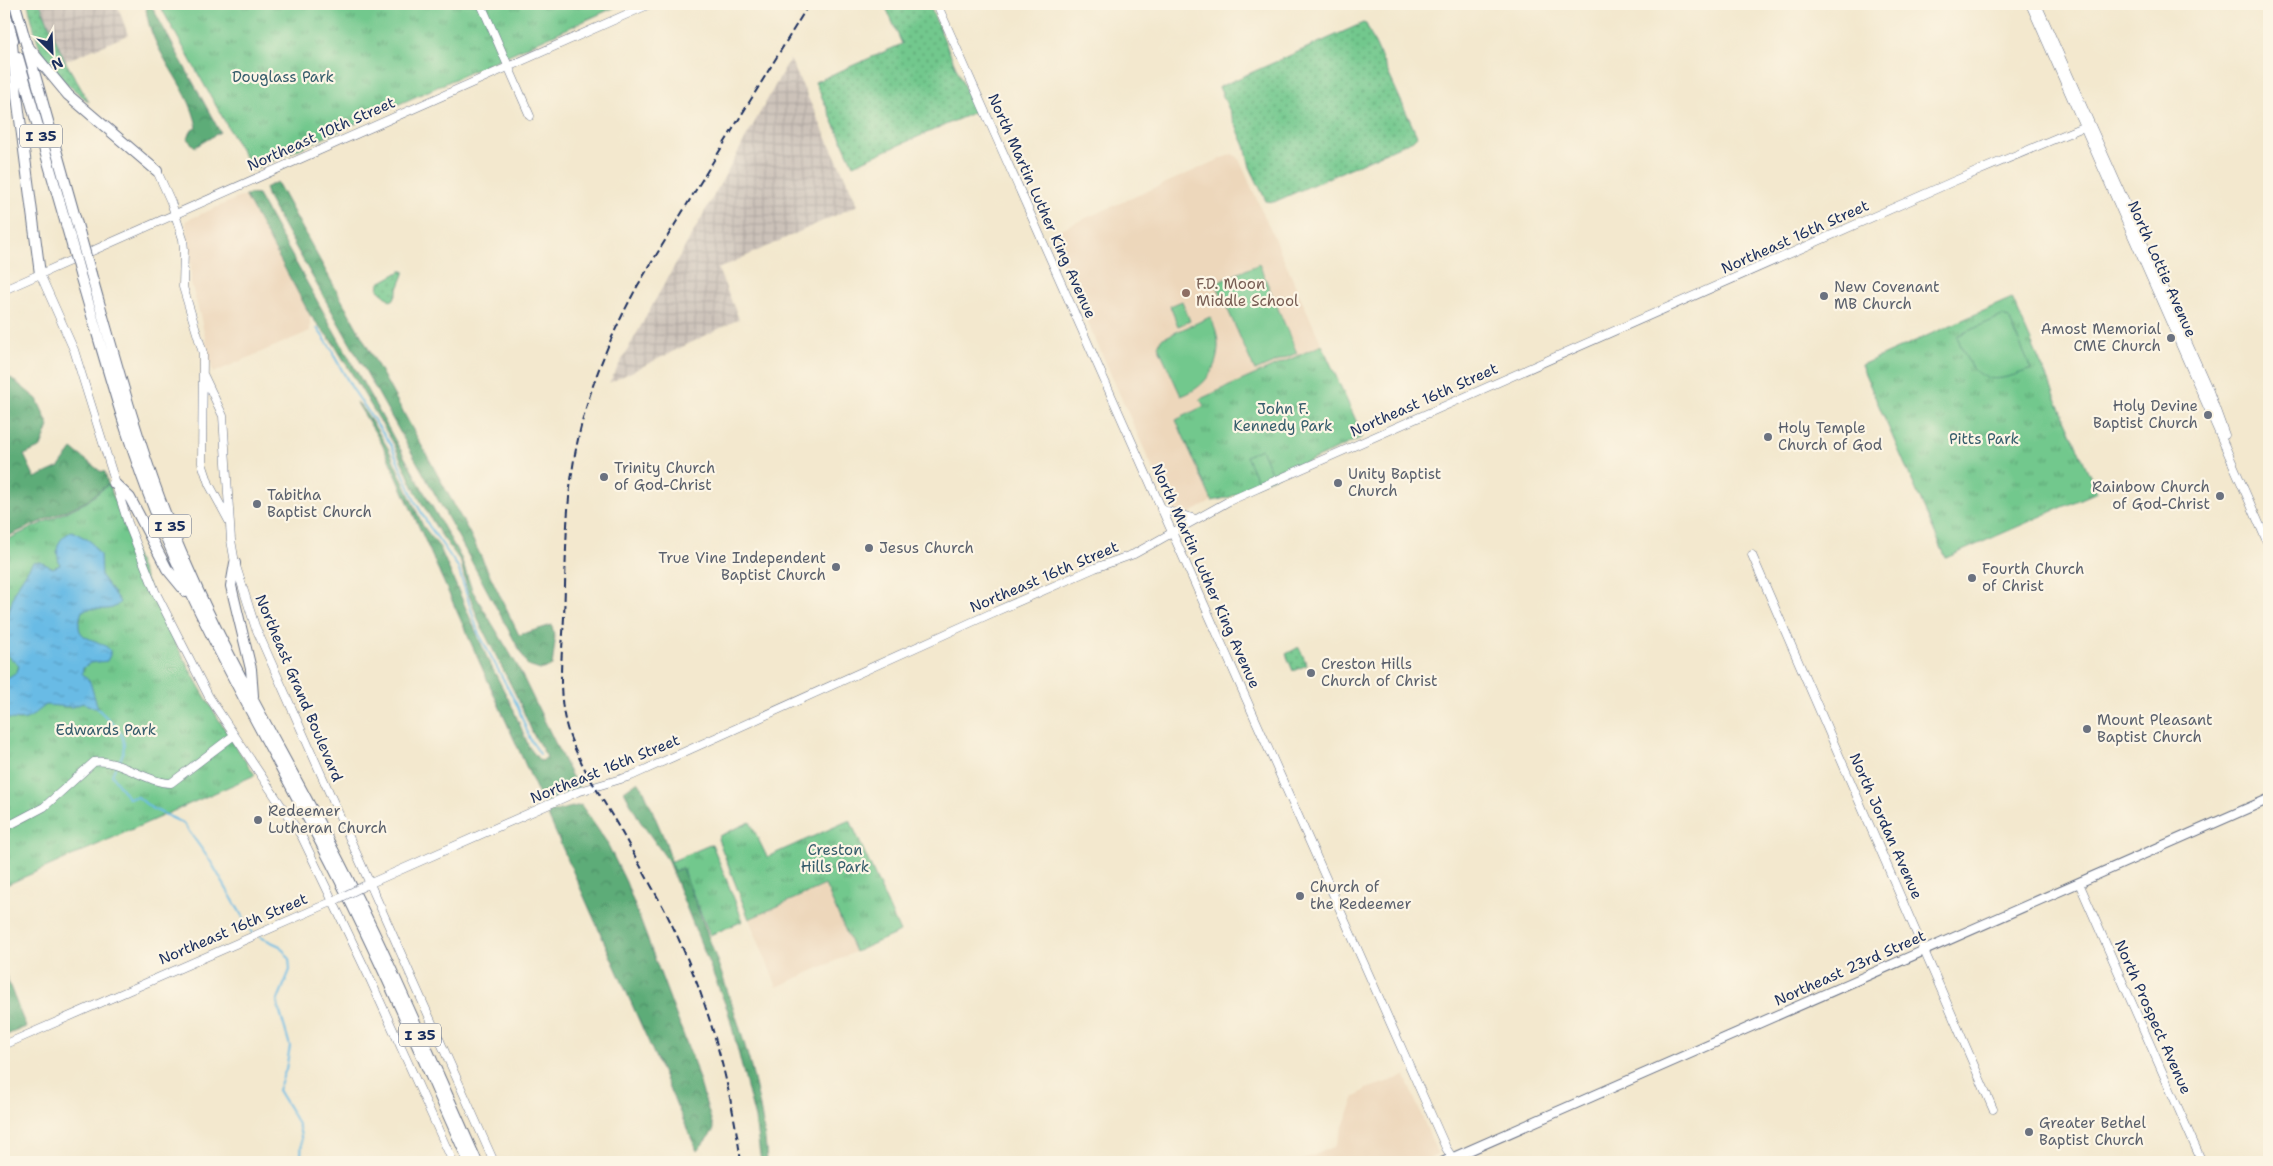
<svg xmlns="http://www.w3.org/2000/svg" width="2273" height="1166" font-family="'Shantell Sans',sans-serif">
<style>
.built{fill:#edd7bb}
.industrial{fill:url(#industrial-grid)}
.grass{fill:url(#grass-dots);stroke:#467c76}
.forest{fill:url(#forest-crowns);stroke:#3c6e6b}
.park{fill:url(#park-tufts);stroke:#467c76}
.pitch{fill:#72c88d;stroke:#467c76}
.water{fill:url(#water-ripples);stroke:#4275a2}
.lines{fill:none;stroke-linecap:round;stroke-linejoin:round}
.stream{stroke:#69bbe5;stroke-width:2}
.secondary-casing{stroke:#677085;stroke-width:9}
.primary-casing{stroke:#677085;stroke-width:11}
.highway-casing{stroke:#677085;stroke-width:12}
.secondary{stroke:#fff;stroke-width:8}
.primary{stroke:#fff;stroke-width:9}
.highway{stroke:#fff;stroke-width:10}
.rail{stroke:#1b2f5e;stroke-width:2;stroke-dasharray:8 4;stroke-linecap:butt}
.secondary-bridge-casing{stroke:#677085;stroke-width:9;stroke-linecap:butt}
.highway-bridge-casing{stroke:#677085;stroke-width:12;stroke-linecap:butt}
.secondary-bridge{stroke:#fff;stroke-width:8}
.highway-bridge{stroke:#fff;stroke-width:10}
.education-dot{fill:#8d6e63;stroke:#fcf5e5;stroke-width:2}
.worship-dot{fill:#6b7280;stroke:#fcf5e5;stroke-width:2}
.labels{text-anchor:middle;stroke-width:4.5;stroke-linejoin:round;paint-order:stroke}
.shield{fill:#fcf5e5;stroke:#5e6a86;stroke-width:1}
.shield-label{font-size:14px;font-weight:bold;fill:#1b2f5e}
.park-label{font-size:15px;fill:#355d6c;stroke:#fcf5e5}
.street-label{font-size:15px;fill:#1b2f5e;stroke:#fcf5e5}
.education-label{font-size:15px;fill:#785e54;stroke:#fcf5e5;text-anchor:start}
.worship-label{font-size:15px;fill:#5b616d;stroke:#fcf5e5;text-anchor:start}
</style>
<defs>
<pattern id="industrial-grid" width="8" height="8" patternUnits="userSpaceOnUse" patternTransform="scale(1.25)"><rect width="8" height="8" fill="#ccc2b9"/><path d="M0 4h8M4 0v8" fill="none" stroke="#afa7a1"/></pattern>
<pattern id="grass-dots" width="8" height="8" patternUnits="userSpaceOnUse" patternTransform="scale(1.25)"><rect width="8" height="8" fill="#72c88d"/><path d="M2 2h.1M6 6h.1" fill="none" stroke="#5da376" stroke-width="1.8" stroke-linecap="round"/></pattern>
<pattern id="forest-crowns" width="20" height="18" patternUnits="userSpaceOnUse" patternTransform="scale(1.25)"><rect width="20" height="18" fill="#5dac78"/><path d="M2 6a3 3 0 1 1 6 0M12 15a3 3 0 1 1 6 0" fill="none" stroke="#4c8c66"/></pattern>
<pattern id="park-tufts" width="24" height="20" patternUnits="userSpaceOnUse" patternTransform="scale(1.25)"><rect width="24" height="20" fill="#72c88d"/><path d="M3 7l-1-3M5 7V3M7 7l1-3M15 17l-1-3M17 17v-4M19 17l1-3" fill="none" stroke="#5da376"/></pattern>
<pattern id="water-ripples" width="26" height="14" patternUnits="userSpaceOnUse" patternTransform="scale(1.25)"><rect width="26" height="14" fill="#69bbe5"/><path d="M2 4q2-2 4 0t4 0M15 11q2-2 4 0t4 0" fill="none" stroke="#5698bd"/></pattern>
</defs>
<rect width="100%" height="100%" fill="#fcf5e5"/>
<filter id="ink" filterUnits="userSpaceOnUse"><feTurbulence type="fractalNoise" baseFrequency=".02" numOctaves="2"/><feDisplacementMap in="SourceGraphic" scale="10" xChannelSelector="R" yChannelSelector="G"/><feConvolveMatrix kernelMatrix="1 2 1 2 8 2 1 2 1" color-interpolation-filters="sRGB"/></filter>
<filter id="wash" filterUnits="userSpaceOnUse"><feTurbulence type="fractalNoise" baseFrequency=".0096" numOctaves="4" result="noise"/><feDisplacementMap in="SourceGraphic" scale="20" xChannelSelector="R" yChannelSelector="G"/><feGaussianBlur stdDeviation="1.12" result="paint"/><feColorMatrix in="noise" values="0 0 0 0 0 0 0 0 0 0 0 0 0 0 0 0 0 1.4 0 .05"/><feComposite in="paint" operator="in"/></filter>
<g filter="url(#wash)">
<rect width="100%" height="100%" fill="#f3e8ce"/>
<path class="built" d="M1232 154 1238 157 1322 345 1201 399 1204 406 1176 420 1212 501 1189 514 1173 510 1170 507 1050 238 1054 232Z
M245 195 310 315V331L213 373 200 315 191 283V255L185 221Z
M825 885 855 952 777 987 749 919Z
M1405 1076 1438 1155 1423 1162H1298L1335 1146 1355 1097 1366 1089Z"/>
<path class="industrial" d="M40 4H117L128 35 65 61Z
M790 59 858 205 718 269 739 319 609 383Z"/>
<path class="grass" d="M28 4H40L65 61 89 102C71 87 51 73 41 50 35 36 32 19 28 4Z
M888 4H929L975 112 853 165 815 82 902 44 885 5Z
M1363 23 1366 24 1417 136 1413 140 1274 202 1266 201 1250 167 1245 146 1219 87Z
M401 271H404V274L394 299 391 301 378 290 379 283Z
M1299 647 1307 665 1293 671 1286 654Z"/>
<path class="forest" d="M151 5 220 132 195 147 187 139 192 130 197 127C189 84 151 54 146 9Z
M277 182 469 532 519 635 552 625 555 642 552 666 540 670 528 666 436 496 268 198 265 188Z
M251 194 258 195 461 558 472 590 517 665 571 775 576 783 580 784 577 788 543 804 382 444 356 401 365 411 388 448 423 526 440 548 488 660 511 704 529 747 539 760 542 761 547 757 533 734 519 701 481 626 467 590 461 562 439 532 416 493 394 444 334 344 310 315 245 195Z
M11 378 37 399 49 426 41 447 24 455 35 478 59 467 72 449 100 471 105 472 108 484 87 501 4 538V381Z
M637 782 642 786 666 843 674 871 682 868C701 915 718 962 734 1010 750 1060 764 1110 767 1162H761L755 1119 728 1011 667 859 640 821 624 791Z
M581 805 606 841 626 882 694 1063 714 1130 697 1151 547 813Z
M4 971 26 1027 4 1036Z"/>
<path class="park" d="M159 4H622L252 170Z
M2012 298 2097 492 1946 558 1861 365Z
M1322 345 1362 434 1361 438 1230 497 1212 501 1176 420 1204 406 1200 399Z
M109 484C146 592 190 681 255 775L4 886V541L87 502Z
M850 820 900 932 855 952 825 885 749 919 718 839 719 836 750 822 767 857Z
M712 844 743 921 710 935 682 868 674 871 670 862Z"/>
<path class="pitch" d="M1259 264 1297 353 1255 371 1216 283Z
M1182 301 1190 321 1178 326 1170 306Z
M2002 316 2009 318 2031 369C1986 387 1974 382 1957 336Z
M1210 317C1228 347 1215 385 1181 396L1158 346 1161 339Z
M1261 449 1272 474 1257 480 1246 456Z"/>
<path class="water" d="M72 531 90 541 100 555 101 576 120 602C111 615 95 605 82 611 70 644 96 635 110 650V655L107 661 90 663 83 668 82 673 90 682 98 709 83 703 72 707 46 705C27 719 30 722 4 718V680L17 672 19 666 4 652V616L8 615 15 590 33 562H40L53 568 60 565C55 549 56 540 72 531Z"/>
<g class="lines">
<path class="stream" d="M317 328 333 351V354L352 388 391 445 415 501 429 526 458 567 478 632 517 705 530 739 540 754
M98 709C115 727 134 737 118 764
M115 768 112 775 128 798 138 797 151 808 183 823 211 862 252 933
M260 937 280 946 289 958 290 970 277 1002 290 1046 286 1069 278 1090C295 1119 306 1127 300 1162"/>
</g>
</g>
<g filter="url(#ink)">
<g class="lines">
<g class="secondary-casing">
<path id="secondary" d="M481 4 530 116
M937 4 1446 1148 1455 1162
M2030 4 2269 546
M2037 4 2209 391 2225 435
M157 171 171 202 183 239 184 250 183 287 203 353 202 463 209 484 229 521
M40 274 74 350 128 523 155 591 209 697 302 837 370 979 453 1162
M4 290 650 4
M204 376 223 416 231 540 235 563 255 626 494 1162
M1161 509 1196 519
M1752 555 1993 1109
M4 828 44 807 94 762C118 758 146 783 171 783L233 736
M2079 883 2202 1162
M364 886 577 792 631 776 992 613 1095 568 1134 554 1229 501 1952 182 2090 124
M4 1045 336 900"/>
</g>
<g class="primary-casing">
<path id="primary" d="M1443 1162 2269 799"/>
</g>
<g class="highway-casing">
<path id="highway" d="M15 4 80 235
M4 8 13 40
M11 34 17 96 40 274
M29 48 68 95 157 171
M18 57 70 238
M91 274C119 373 145 472 187 566 229 663 284 754 332 848 385 950 430 1057 477 1162
M81 278C106 362 128 447 162 528 208 639 269 742 324 849 377 951 422 1057 469 1162
M114 483 130 498 167 569 186 592
M235 563 231 586 251 669 253 696"/>
</g>
<use href="#secondary" class="secondary"/>
<use href="#primary" class="primary"/>
<use href="#highway" class="highway"/>
<path class="rail" d="M741 1162C729 1073 704 985 662 905 646 877 631 848 614 819 599 793 581 766 570 737 556 699 562 657 564 617 566 569 565 520 572 473 581 407 606 343 638 285L809 4"/>
<g class="secondary-bridge-casing">
<path id="secondary-bridge" d="M338 899 364 886"/>
</g>
<g class="highway-bridge-casing">
<path id="highway-bridge" d="M80 235 91 274
M70 238 81 278"/>
</g>
<use href="#secondary-bridge" class="secondary-bridge"/>
<use href="#highway-bridge" class="highway-bridge"/>
</g>
</g>
<circle class="education-dot" cx="1186" cy="293" r="5"/>
<g class="worship-dot">
<circle cx="1824" cy="296" r="5"/>
<circle cx="2171" cy="338" r="5"/>
<circle cx="2208" cy="415" r="5"/>
<circle cx="1768" cy="437" r="5"/>
<circle cx="604" cy="477" r="5"/>
<circle cx="1338" cy="483" r="5"/>
<circle cx="2220" cy="496" r="5"/>
<circle cx="257" cy="504" r="5"/>
<circle cx="869" cy="548" r="5"/>
<circle cx="836" cy="567" r="5"/>
<circle cx="1972" cy="578" r="5"/>
<circle cx="1311" cy="673" r="5"/>
<circle cx="2087" cy="729" r="5"/>
<circle cx="258" cy="820" r="5"/>
<circle cx="1300" cy="896" r="5"/>
<circle cx="2029" cy="1132" r="5"/>
</g>
<g class="labels">
<g class="shield">
<rect x="20" y="124.5" width="42" height="23" rx="4"/>
<rect x="149" y="514.5" width="42" height="23" rx="4"/>
<rect x="399" y="1023.5" width="42" height="23" rx="4"/>
</g>
<g class="shield-label">
<text x="41" y="141">I 35</text>
<text x="170" y="531">I 35</text>
<text x="420" y="1040">I 35</text>
</g>
<g class="park-label">
<text x="283" y="82">Douglass Park</text>
<text x="1283" y="414">John F.<tspan x="1283" dy="17">Kennedy Park</tspan></text>
<text x="1984" y="444">Pitts Park</text>
<text x="106" y="735">Edwards Park</text>
<text x="835" y="855">Creston<tspan x="835" dy="17">Hills Park</tspan></text>
</g>
<g class="street-label">
<text transform="translate(321 134) rotate(-24)" y="5">Northeast 10th Street</text>
<text transform="translate(1042 206) rotate(66)" y="5">North Martin Luther King Avenue</text>
<text transform="translate(1795 237) rotate(-24)" y="5">Northeast 16th Street</text>
<text transform="translate(2162 269) rotate(66)" y="5">North Lottie Avenue</text>
<text transform="translate(1424 400) rotate(-24)" y="5">Northeast 16th Street</text>
<text transform="translate(1206 576) rotate(66)" y="5">North Martin Luther King Avenue</text>
<text transform="translate(1044 577) rotate(-23)" y="5">Northeast 16th Street</text>
<text transform="translate(299 688) rotate(67)" y="5">Northeast Grand Boulevard</text>
<text transform="translate(605 769) rotate(-22)" y="5">Northeast 16th Street</text>
<text transform="translate(1886 826) rotate(66)" y="5">North Jordan Avenue</text>
<text transform="translate(233 929) rotate(-23)" y="5">Northeast 16th Street</text>
<text transform="translate(1850 968) rotate(-24)" y="5">Northeast 23rd Street</text>
<text transform="translate(2153 1017) rotate(66)" y="5">North Prospect Avenue</text>
</g>
<g class="education-label">
<text x="1196" y="289">F.D. Moon<tspan x="1196" dy="17">Middle School</tspan></text>
</g>
<g class="worship-label">
<text x="1834" y="292">New Covenant<tspan x="1834" dy="17">MB Church</tspan></text>
<text x="2161" y="334" text-anchor="end">Amost Memorial<tspan x="2161" dy="17">CME Church</tspan></text>
<text x="2198" y="411" text-anchor="end">Holy Devine<tspan x="2198" dy="17">Baptist Church</tspan></text>
<text x="1778" y="433">Holy Temple<tspan x="1778" dy="17">Church of God</tspan></text>
<text x="614" y="473">Trinity Church<tspan x="614" dy="17">of God-Christ</tspan></text>
<text x="1348" y="479">Unity Baptist<tspan x="1348" dy="17">Church</tspan></text>
<text x="2210" y="492" text-anchor="end">Rainbow Church<tspan x="2210" dy="17">of God-Christ</tspan></text>
<text x="267" y="500">Tabitha<tspan x="267" dy="17">Baptist Church</tspan></text>
<text x="879" y="553">Jesus Church</text>
<text x="826" y="563" text-anchor="end">True Vine Independent<tspan x="826" dy="17">Baptist Church</tspan></text>
<text x="1982" y="574">Fourth Church<tspan x="1982" dy="17">of Christ</tspan></text>
<text x="1321" y="669">Creston Hills<tspan x="1321" dy="17">Church of Christ</tspan></text>
<text x="2097" y="725">Mount Pleasant<tspan x="2097" dy="17">Baptist Church</tspan></text>
<text x="268" y="816">Redeemer<tspan x="268" dy="17">Lutheran Church</tspan></text>
<text x="1310" y="892">Church of<tspan x="1310" dy="17">the Redeemer</tspan></text>
<text x="2039" y="1128">Greater Bethel<tspan x="2039" dy="17">Baptist Church</tspan></text>
</g>
</g>
<rect width="2273" height="1166" fill="none" stroke="#fcf5e5" stroke-width="20"/>
<g transform="translate(52 52) rotate(156)" stroke="#fcf5e5" stroke-width="4" paint-order="stroke">
<path d="M0-4L9 19L0 12L-9 19Z" fill="#1b2f5e"/>
<text y="-8" font-size="14" font-weight="bold" text-anchor="middle" fill="#1b2f5e">N</text>
</g>
</svg>
